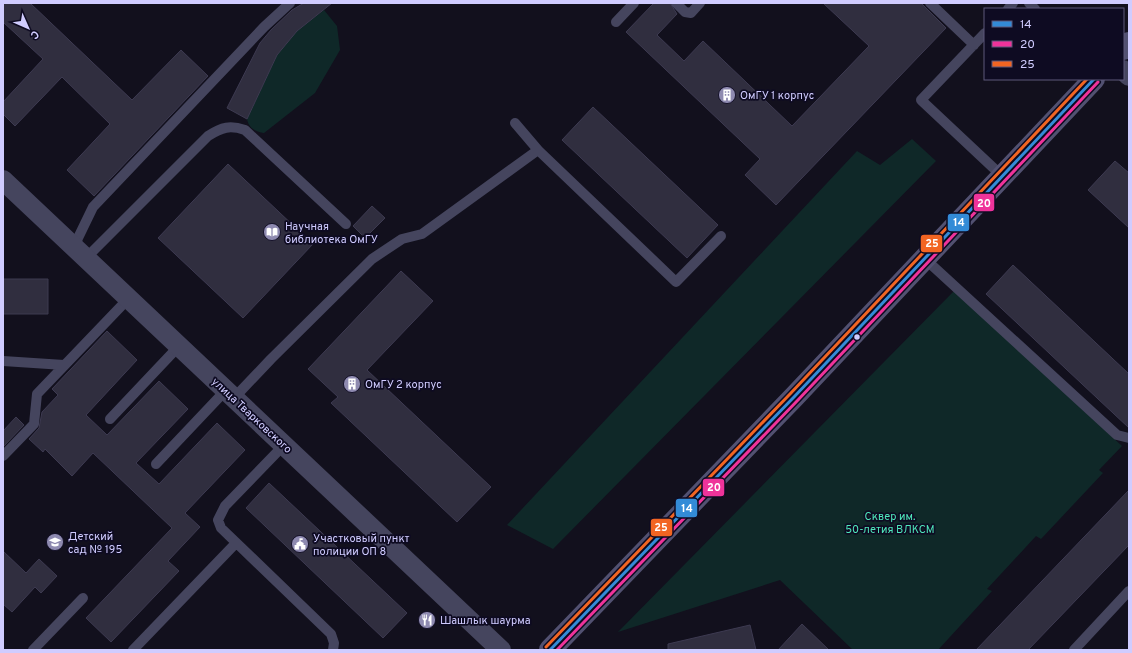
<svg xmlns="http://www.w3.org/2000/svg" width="1132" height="653" font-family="Overpass,sans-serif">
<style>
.green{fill:#0f2828}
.building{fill:#302e3f;stroke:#3d3a51}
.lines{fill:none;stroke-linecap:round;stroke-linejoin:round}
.lane{stroke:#45455e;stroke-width:10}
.street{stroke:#45455e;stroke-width:20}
.secondary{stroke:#525171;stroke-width:22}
.bus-1-casing{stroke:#0e0b22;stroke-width:6}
.bus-2-casing{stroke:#0e0b22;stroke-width:6}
.bus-3-casing{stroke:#0e0b22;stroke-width:6}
.bus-1{stroke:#338bd7;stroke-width:3}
.bus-2{stroke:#ef339a;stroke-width:3}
.bus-3{stroke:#f26522;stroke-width:3}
.bus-dot{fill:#d0ccff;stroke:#0e0b22;stroke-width:1.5}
.labels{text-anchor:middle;stroke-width:3.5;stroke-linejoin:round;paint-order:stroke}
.poi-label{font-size:11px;fill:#d0ccff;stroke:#0e0b22;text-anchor:start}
.street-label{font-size:11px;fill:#d0ccff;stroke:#0e0b22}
.park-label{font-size:11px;fill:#4fe8bc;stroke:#0e0b22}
.line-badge{stroke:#0e0b22;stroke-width:1.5}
.badge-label{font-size:11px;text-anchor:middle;font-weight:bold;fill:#fff}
</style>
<rect width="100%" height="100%" fill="#12101d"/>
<path class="green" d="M324 10 337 26 340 50 315 93 264 133C254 131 249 128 247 119L277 55 297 31Z
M912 139 936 161 553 549 507 525 857 151 880 165Z
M954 291 1122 446 1099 470 1103 473 1041 539 1036 536 987 589 992 591 938 650H853L780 580 618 632Z"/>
<path class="building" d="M3 3H30L132 100 181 50 208 76 94 196 67 170 110 124 62 77 15 126 3 114V102L43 59 3 22Z
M304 3H332L297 31 277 55 247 119 227 108 260 43 271 30 292 10Z
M654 3H670L677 14 657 35 684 61 703 41 792 126 869 46 823 3H921L946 28 776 205 745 175 760 159 626 32Z
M593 107 718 225 687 258 562 140Z
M1115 161 1129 173V228L1088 190Z
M228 164 313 244 243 318 158 238Z
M372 206 385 218 365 238 353 226Z
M1013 265 1129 374V428L986 294Z
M401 271 433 301 367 370 491 487 457 522 331 403 338 397 308 369Z
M3 279H48V314H3Z
M107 331 137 360 86 415 107 435 159 381 188 409 136 463 159 484 217 423 245 450 185 513 200 527 168 561 179 571 111 642 86 618 172 528 93 453 72 476 45 449 43 452 29 439 39 428 42 412 58 395 52 389Z
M16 417 24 425 3 447V431Z
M269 483 407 613 383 638 246 508Z
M1129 490V545L1028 650H976Z
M3 551 26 573 39 559 57 576 41 593 35 587 12 612 3 604Z
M802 624 829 650H778Z
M750 625 756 650H668V644Z"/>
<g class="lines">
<path class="lane" d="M676 3 685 12 691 13 700 3
M930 3 974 45
M1029 3 1035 9
M1008 9 1013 3
M616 22 634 3
M985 33 921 100 1002 176
M515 123 538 150
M75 248 78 238 93 207 264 27 290 3
M86 258 208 136C222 127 230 125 245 130L346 224
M924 258 1117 435 1129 438
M3 361 64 365
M234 398 271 359 372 259 402 239 422 234 538 150 676 282 721 236
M110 419 179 346
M284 445 225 506 218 520 221 528 331 634 334 643 333 650
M3 456 34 424 37 394 128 299
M156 464 226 390
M33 650 83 598
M133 650 236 543
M1074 650 1129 591"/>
<path class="street" d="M1123 70 1129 76
M3 180 501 650"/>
<path class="secondary" d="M1123 49 1129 43
M550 650 794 397 1094 79"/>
<g class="bus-1-casing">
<path id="bus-1" d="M550 650 794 397 1094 79"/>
</g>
<g class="bus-2-casing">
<path id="bus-2" d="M557 650 798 400 1098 82"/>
</g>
<g class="bus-3-casing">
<path id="bus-3" d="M546 647 790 394 1087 79"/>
</g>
<use href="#bus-1" class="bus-1"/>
<use href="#bus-2" class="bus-2"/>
<use href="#bus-3" class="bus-3"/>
</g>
<defs>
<g id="building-disc" transform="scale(0.9)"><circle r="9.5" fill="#8e8ab0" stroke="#0e0b22"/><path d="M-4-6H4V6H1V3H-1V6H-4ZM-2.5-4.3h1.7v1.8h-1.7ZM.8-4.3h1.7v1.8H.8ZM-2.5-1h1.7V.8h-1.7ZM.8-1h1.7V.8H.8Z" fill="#fff"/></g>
<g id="library-disc" transform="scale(0.9)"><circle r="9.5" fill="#8e8ab0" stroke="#0e0b22"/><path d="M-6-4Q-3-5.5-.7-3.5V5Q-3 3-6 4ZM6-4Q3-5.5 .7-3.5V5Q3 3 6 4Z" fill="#fff"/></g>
<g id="school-disc" transform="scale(0.9)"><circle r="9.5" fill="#8e8ab0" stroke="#0e0b22"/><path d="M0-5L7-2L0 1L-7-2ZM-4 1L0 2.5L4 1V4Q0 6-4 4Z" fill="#fff"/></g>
<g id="civic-disc" transform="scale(0.9)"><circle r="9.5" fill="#8e8ab0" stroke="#0e0b22"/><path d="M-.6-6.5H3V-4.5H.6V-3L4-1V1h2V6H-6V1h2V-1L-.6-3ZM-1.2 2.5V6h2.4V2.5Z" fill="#fff"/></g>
<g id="restaurant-disc" transform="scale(0.9)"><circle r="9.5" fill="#8e8ab0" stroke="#0e0b22"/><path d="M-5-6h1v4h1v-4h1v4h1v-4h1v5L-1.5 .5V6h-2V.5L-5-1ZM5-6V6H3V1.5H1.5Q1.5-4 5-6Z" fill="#fff"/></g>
</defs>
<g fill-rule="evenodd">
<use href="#building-disc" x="727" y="95"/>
<use href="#library-disc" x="272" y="232"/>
<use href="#building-disc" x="352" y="384"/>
<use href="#school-disc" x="55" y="542"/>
<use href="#civic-disc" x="300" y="544"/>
<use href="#restaurant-disc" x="427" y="620"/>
</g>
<circle class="bus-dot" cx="857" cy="337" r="3.5"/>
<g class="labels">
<g class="poi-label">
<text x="740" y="99">ОмГУ 1 корпус</text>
<text x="285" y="230">Научная<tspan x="285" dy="13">библиотека ОмГУ</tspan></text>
<text x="365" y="388">ОмГУ 2 корпус</text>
<text x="68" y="540">Детский<tspan x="68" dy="13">сад № 195</tspan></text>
<text x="313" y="542">Участковый пункт<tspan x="313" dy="13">полиции ОП 8</tspan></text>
<text x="440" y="624">Шашлык шаурма</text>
</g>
<g class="street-label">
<text transform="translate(252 415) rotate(43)" y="4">улица Тварковского</text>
</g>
<g class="park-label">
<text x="890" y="520">Сквер им.<tspan x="890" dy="13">50-летия ВЛКСМ</tspan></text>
</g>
</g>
<g class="line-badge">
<rect x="973" y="193" width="22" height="19" rx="4" fill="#ef339a"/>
<rect x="947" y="213" width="23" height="19" rx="4" fill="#338bd7"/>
<rect x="920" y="234" width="23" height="19" rx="4" fill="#f26522"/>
<rect x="702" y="478" width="23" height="19" rx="4" fill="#ef339a"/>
<rect x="675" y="498" width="23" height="20" rx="4" fill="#338bd7"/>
<rect x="650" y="518" width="23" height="19" rx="4" fill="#f26522"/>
</g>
<g class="badge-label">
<text x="984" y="207">20</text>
<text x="959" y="226">14</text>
<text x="932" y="247">25</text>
<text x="714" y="491">20</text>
<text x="687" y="512">14</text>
<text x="661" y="531">25</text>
</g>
<rect width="1132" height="653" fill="none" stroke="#d0ccff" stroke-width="8"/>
<rect x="984" y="8" width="140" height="72" fill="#0e0b22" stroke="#5c587a"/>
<rect x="992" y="21" width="20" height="6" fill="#338bd7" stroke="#5c587a"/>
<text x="1020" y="28" font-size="12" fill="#d0ccff">14</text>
<rect x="992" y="41" width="20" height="6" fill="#ef339a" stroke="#5c587a"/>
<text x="1020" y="48" font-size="12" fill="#d0ccff">20</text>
<rect x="992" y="61" width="20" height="6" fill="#f26522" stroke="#5c587a"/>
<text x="1020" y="68" font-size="12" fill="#d0ccff">25</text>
<g transform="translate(28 28) rotate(135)" stroke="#0e0b22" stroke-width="3" paint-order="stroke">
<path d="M0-3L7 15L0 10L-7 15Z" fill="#d0ccff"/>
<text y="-6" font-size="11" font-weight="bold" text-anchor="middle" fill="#d0ccff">С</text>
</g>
</svg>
